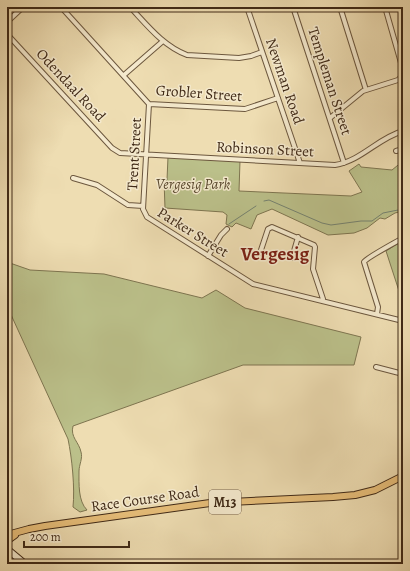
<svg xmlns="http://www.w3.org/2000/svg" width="410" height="571" font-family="Alegreya,serif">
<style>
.green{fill:#bbc08a;stroke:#7e7550}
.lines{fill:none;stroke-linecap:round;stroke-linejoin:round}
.stream{stroke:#758270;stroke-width:1}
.street-casing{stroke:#6c573e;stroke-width:6}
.secondary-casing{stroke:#402a17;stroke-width:8}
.primary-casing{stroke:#402a17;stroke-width:8}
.street{stroke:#f4e9cd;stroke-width:4}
.secondary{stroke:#f4e9cd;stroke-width:6}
.primary{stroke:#e7be79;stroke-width:6}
.labels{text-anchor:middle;stroke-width:3;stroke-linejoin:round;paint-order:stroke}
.shield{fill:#f4e9cd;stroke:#76634e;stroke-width:1}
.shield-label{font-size:14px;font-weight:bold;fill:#402a17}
.street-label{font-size:15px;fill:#402a17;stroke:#f4e9cd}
.park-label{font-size:15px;font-style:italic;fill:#59482e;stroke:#f4e9cd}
.district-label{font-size:19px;font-weight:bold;fill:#7a1f14;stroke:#f4e9cd}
</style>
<rect width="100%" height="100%" fill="#eeddb2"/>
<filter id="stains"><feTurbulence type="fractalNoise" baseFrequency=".005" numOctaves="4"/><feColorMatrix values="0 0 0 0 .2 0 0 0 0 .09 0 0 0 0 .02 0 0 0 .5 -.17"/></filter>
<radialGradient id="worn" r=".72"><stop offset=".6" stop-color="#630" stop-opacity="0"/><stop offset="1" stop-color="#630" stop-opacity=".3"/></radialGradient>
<path class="green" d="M168 157 240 161 239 191 351 196 362 192 349 171 359 164 361 167 392 170 403 161V211L395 213 385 219 380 218 367 228 354 233 328 235 272 209 257 215 251 229 236 223 232 227 226 224 227 215 223 212 165 208 164 180H167Z
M403 240V295L400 294 386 251Z
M7 262 30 270 104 274 202 298 216 290 245 308 361 337 354 365H243L73 426C70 437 79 442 81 452 83 458 79 465 79 471 79 484 78 501 87 510L80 512 73 507C75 488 72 458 68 439L7 306Z"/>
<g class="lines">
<path class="stream" d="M264 201 269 200 322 223 331 225 361 221H372L383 213 403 209
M229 224 256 206"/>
<g class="street-casing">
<path id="street" d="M61 7 149 104
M130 7C147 25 163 46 187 55L239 58 251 56 262 52
M247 7 300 163
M293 7 344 163
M340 7 366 90
M385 7 403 70
M7 22 23 7
M7 34 112 148 120 153 335 165C361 161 378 138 403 131
M124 75 163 41
M149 104 143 209 147 217 253 284 403 321
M149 104 245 109 278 98
M330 118 363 91 398 80 403 75
M396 151 403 149
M73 178 97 185 128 205 143 206
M260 253 268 229 272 227 314 245 315 247 313 269 323 299 322 301
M208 256 221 235 227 229
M292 258 298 237
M377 314 378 307 364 262C366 258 396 242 403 238
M376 367 403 374"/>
</g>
<g class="secondary-casing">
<path id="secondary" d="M7 549 25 564"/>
</g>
<g class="primary-casing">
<path id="primary" d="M7 535 29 529 45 526 210 503 333 497 355 495 375 490 403 476
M8 550V540L15 535"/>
</g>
<use href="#street" class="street"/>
<use href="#secondary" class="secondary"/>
<use href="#primary" class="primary"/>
</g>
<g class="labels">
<rect class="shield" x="209" y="490" width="32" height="24" rx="3"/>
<g class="shield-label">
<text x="225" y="507">M13</text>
</g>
<g class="street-label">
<text transform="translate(285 81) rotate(71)" y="5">Newman Road</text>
<text transform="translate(330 81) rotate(72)" y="5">Templeman Street</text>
<text transform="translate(71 85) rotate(47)" y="5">Odendaal Road</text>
<text transform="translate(199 93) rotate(4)" y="5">Grobler Street</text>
<text transform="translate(265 149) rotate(3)" y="5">Robinson Street</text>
<text transform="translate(134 154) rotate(-87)" y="5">Trent Street</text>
<text transform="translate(193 232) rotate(32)" y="5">Parker Street</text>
<text transform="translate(145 499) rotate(-8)" y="5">Race Course Road</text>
</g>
<g class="park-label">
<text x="193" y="189">Vergesig Park</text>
</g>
<g class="district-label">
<text x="275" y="260">Vergesig</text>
</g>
</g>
<rect width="410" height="571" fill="none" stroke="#eeddb2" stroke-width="24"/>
<rect x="8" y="8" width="394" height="555" fill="none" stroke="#402a17" stroke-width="2"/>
<rect x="12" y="12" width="386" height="547" fill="none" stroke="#402a17"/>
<path d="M24 541v6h105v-6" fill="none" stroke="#402a17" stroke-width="2"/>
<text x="30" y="541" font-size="12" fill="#402a17" stroke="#f4e9cd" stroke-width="3" paint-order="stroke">200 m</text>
<rect width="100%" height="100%" filter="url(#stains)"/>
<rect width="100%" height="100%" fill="url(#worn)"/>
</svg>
